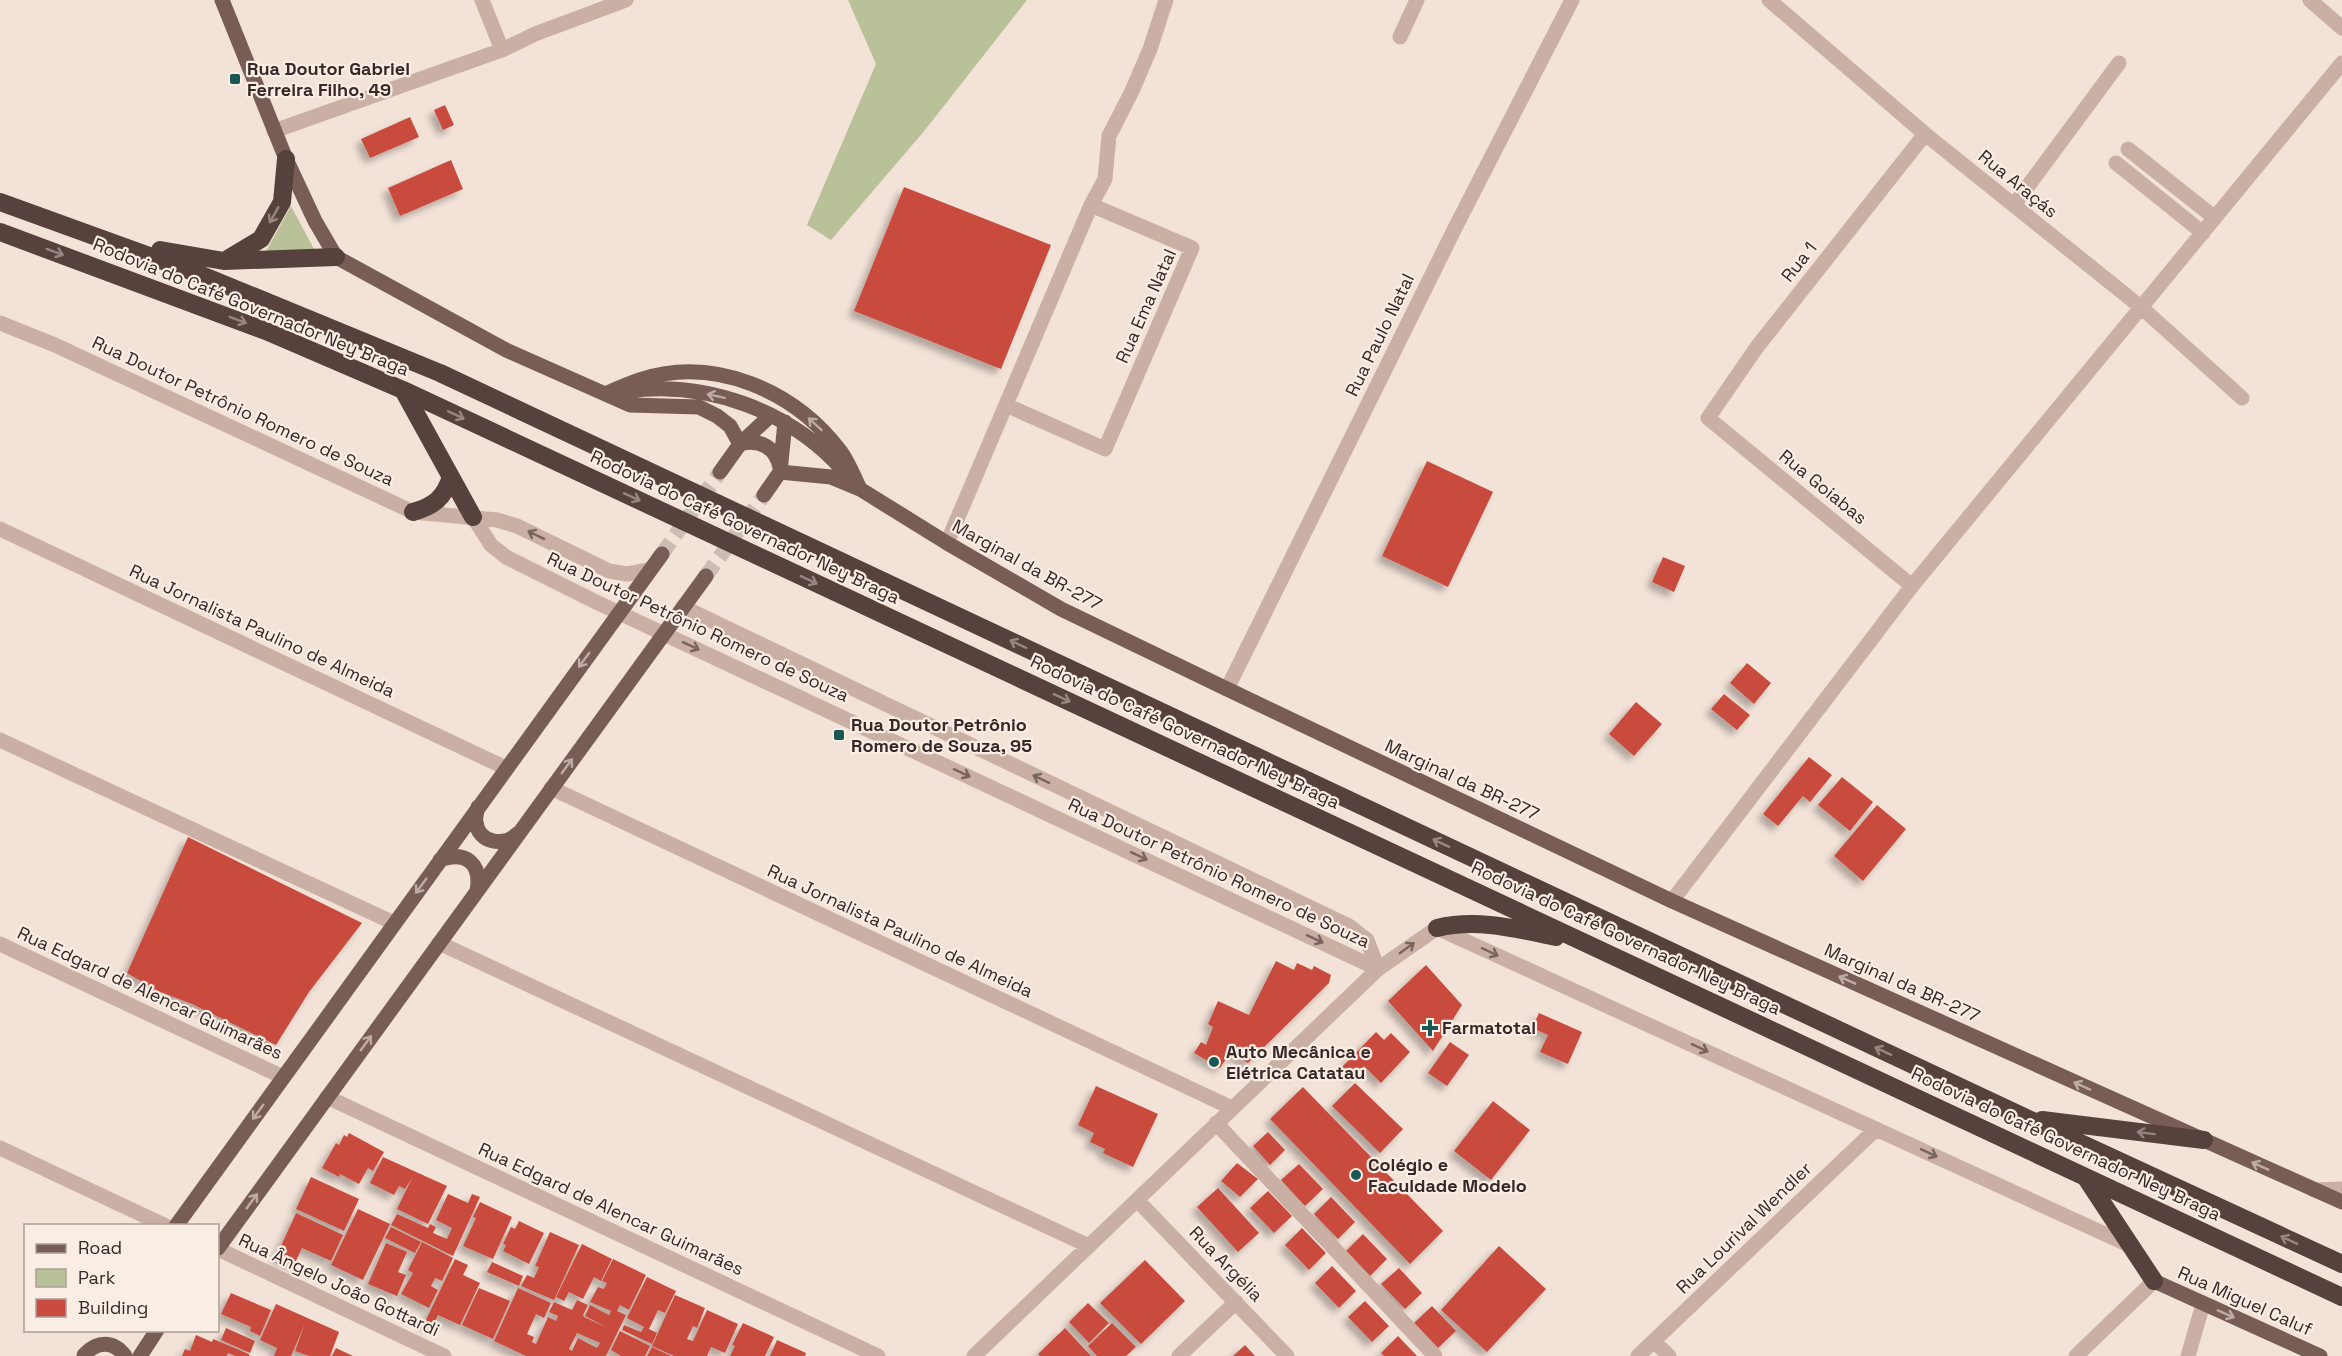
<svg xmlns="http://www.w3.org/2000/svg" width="2342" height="1356" font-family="'Space Grotesk',sans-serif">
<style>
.green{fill:#b9c198}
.building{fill:#c94c3e;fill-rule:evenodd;filter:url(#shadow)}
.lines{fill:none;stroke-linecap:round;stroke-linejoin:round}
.major-tunnel{stroke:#ccbdb4;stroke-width:15;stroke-dasharray:15 8;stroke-linecap:butt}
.minor{stroke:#cab0a4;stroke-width:15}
.major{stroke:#775d56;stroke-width:15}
.highway{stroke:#56413c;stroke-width:18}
.oneway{stroke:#97867f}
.oneway2{stroke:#beaca4}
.oneway3{stroke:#78655f}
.poi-dot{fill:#1a5752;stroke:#f9ede4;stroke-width:2}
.labels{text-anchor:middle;stroke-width:4.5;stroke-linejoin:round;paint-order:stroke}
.poi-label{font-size:18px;font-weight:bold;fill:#352826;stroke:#f9ede4;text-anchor:start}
.street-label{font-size:18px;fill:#352826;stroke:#f9ede4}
</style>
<defs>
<filter id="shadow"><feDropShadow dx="-5.5" dy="5.5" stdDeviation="3" flood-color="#0004"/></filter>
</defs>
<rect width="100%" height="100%" fill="#f2e2d8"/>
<path class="green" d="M848 0H1027L925 130 831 240 807 225 876 64Z
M291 206 315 251 265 253Z"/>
<path class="building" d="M445 105 454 125 443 130 434 110Z
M410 117 419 137 370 158 361 139Z
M451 160 463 189 400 216 388 188Z
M904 187 1051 245 1001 369 854 311Z
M1427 461 1493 492 1448 587 1382 556Z
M1663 557 1685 566 1674 592 1652 582Z
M1747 663 1771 683 1754 704 1730 683Z
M1724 694 1750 715 1737 730 1711 709Z
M1636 702 1662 724 1634 756 1609 734Z
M1809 757 1832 775 1810 802 1803 796 1778 826 1763 814Z
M1842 777 1873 802 1850 831 1818 805Z
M1877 805 1906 829 1863 881 1834 856Z
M188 837 362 923 309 992 276 1045 192 1004 158 991 127 973Z
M1276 961 1294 970 1297 963 1312 970 1314 966 1331 975 1329 983 1248 1063 1230 1053 1220 1068 1194 1053 1201 1042 1206 1045 1213 1027 1208 1024 1218 1001 1249 1015Z
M1426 965 1462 1005 1433 1051 1388 1001Z
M1539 1013 1582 1032 1568 1064 1540 1052 1548 1035 1532 1028Z
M1376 1032 1384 1040 1391 1033 1410 1052 1381 1083 1364 1066 1353 1078 1342 1067Z
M1450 1042 1469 1055 1447 1086 1428 1073Z
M1355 1083 1403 1129 1380 1153 1332 1106Z
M1096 1086 1158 1114 1133 1167 1103 1153 1105 1149 1090 1142 1094 1133 1078 1125Z
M1303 1087 1443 1231 1410 1264 1270 1119Z
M1493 1101 1530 1130 1491 1180 1454 1151Z
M1268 1132 1285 1150 1270 1165 1253 1146Z
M349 1133 384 1152 373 1171 368 1168 359 1184 340 1174 339 1177 322 1168 336 1143 339 1145 344 1135 347 1137Z
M383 1157 447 1186 428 1224 397 1209 412 1178 405 1189 399 1186 394 1195 370 1183Z
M1237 1163 1258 1179 1240 1197 1221 1181Z
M1299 1164 1323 1189 1305 1206 1281 1180Z
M311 1177 359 1199 344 1231 296 1209Z
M1218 1188 1259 1233 1238 1252 1197 1207Z
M1268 1191 1292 1216 1274 1233 1250 1208Z
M448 1194 468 1203 472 1194 480 1197 453 1256 391 1225 397 1214 428 1228 430 1224 436 1227 433 1233 447 1239 452 1228 436 1220Z
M1331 1197 1355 1222 1338 1239 1314 1214Z
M480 1202 512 1217 493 1259 463 1246 476 1218 473 1217Z
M358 1209 390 1224 363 1280 331 1265Z
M296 1213 343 1235 331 1261 302 1248 294 1265 276 1257Z
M519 1221 544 1233 529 1264 503 1251 506 1245 503 1244 511 1227 515 1229Z
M391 1227 421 1242 415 1253 385 1238Z
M1302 1228 1326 1253 1309 1270 1285 1245Z
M550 1232 579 1245 554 1300 521 1286 527 1275 534 1278 539 1267 535 1266Z
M1363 1234 1387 1259 1370 1276 1346 1251Z
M422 1242 453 1258 442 1281 435 1278 431 1286 438 1290 429 1308 401 1294 413 1273 408 1270Z
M386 1243 407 1252 398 1272 406 1275 397 1296 368 1284Z
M582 1244 612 1259 601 1281 594 1277 583 1299 569 1292 564 1301 556 1297Z
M1499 1246 1546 1289 1487 1352 1441 1310Z
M455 1259 468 1265 463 1275 480 1283 460 1325 438 1315 432 1327 424 1324Z
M613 1259 646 1275 629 1310 620 1305 617 1311 626 1315 606 1356H526L494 1341 518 1288 551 1303 544 1318 536 1314 527 1334 534 1337 532 1342 536 1344 548 1317 556 1321 558 1316 549 1312 554 1302 572 1310 577 1300 588 1305 583 1315 584 1317 608 1328 585 1316 590 1305 609 1315 611 1311 590 1302 598 1287 604 1289 607 1283 602 1281ZM577 1333 600 1343 597 1348 578 1338 572 1351 569 1349Z
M1145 1260 1185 1301 1141 1344 1100 1303Z
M492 1262 523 1276 519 1286 487 1272Z
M1332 1266 1356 1291 1339 1308 1315 1283Z
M1399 1268 1422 1293 1405 1309 1381 1284Z
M647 1277 676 1291 665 1313 658 1310 649 1329 657 1333 652 1344 622 1330 624 1325 641 1332 644 1327 627 1318Z
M479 1288 510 1301 493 1339 462 1325Z
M231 1293 271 1310 260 1336 250 1331 251 1327 221 1314Z
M675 1295 705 1308 697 1328 693 1326 687 1339 693 1341 707 1310 738 1324 725 1353 711 1347 707 1356H674L652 1346Z
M1365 1301 1389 1326 1372 1342 1348 1317Z
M1088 1303 1109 1323 1089 1343 1069 1322Z
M276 1304 339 1332 330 1356H309L295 1351 305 1324 291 1356H274L277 1348 260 1340Z
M1432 1306 1456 1331 1438 1348 1414 1323Z
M743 1323 774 1337 765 1356H730L735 1346 732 1345Z
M1112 1323 1136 1347 1126 1356H1097L1088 1346Z
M226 1328 255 1341 250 1353 221 1340Z
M1065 1328 1091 1356H1040L1038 1354Z
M620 1331 650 1346 645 1356H621L611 1350Z
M196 1335 212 1342 213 1339 249 1354V1356H235L228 1353 227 1356H182L185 1349 190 1351Z
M1398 1336 1417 1356H1384L1381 1353Z
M777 1340 806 1353 805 1356H770Z
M1245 1345 1255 1356H1233Z
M652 1347 671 1356H647Z
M336 1348 353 1356H332Z"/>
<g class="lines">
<path class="major-tunnel" d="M662 554 720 472
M706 576 764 495"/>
<path class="minor" d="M482 0 502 50
M1769 0 1925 134 2142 308 2242 398
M2310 0 2342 28
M1400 37 1417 0
M274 131 502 50 535 34 626 0
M2128 149 2215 218
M2116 163 2203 233
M2014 205 2119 63
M0 323 55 345 413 512 497 520 517 526 609 571 627 574 649 570
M1006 405 1105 449 1192 248 1091 205
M473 517 491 545 506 557 596 602 1378 969
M0 529 506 768
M947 543 1091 205 1105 179 1109 136 1132 91 1150 49 1166 0
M1912 586 1708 418 1757 347 1925 134
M683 607 1349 926 1367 940 1378 969
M1227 689 1456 226 1572 0
M0 740 394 923
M551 788 1232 1108
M1672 901 1912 586 2342 63
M439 943 1089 1246
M0 944 283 1077
M327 1097 878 1356
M1216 1123 1435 1356
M0 1148 166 1226
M2314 1190 2342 1189
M1137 1200 1287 1356
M218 1249 444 1356
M1654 1341 1669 1356
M974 1356 1378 969 1437 928 2131 1246
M1179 1356 1236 1302
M1638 1356 1876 1129
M2076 1356 2154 1281
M2188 1356 2203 1304"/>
<path class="major" d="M222 0 286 159 315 221 336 257 506 350 630 405 699 407 717 416 730 426 740 444
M628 391C707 380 790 411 842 469
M605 394C616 389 627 384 639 380 715 355 795 391 841 452 849 463 854 477 860 489
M740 444C759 438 777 448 780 468
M720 472 740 444 771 415
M780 472 831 477 860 489 947 543 1061 609 1227 689 1672 901 2342 1202
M764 495 780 472 785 422
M478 807C477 811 475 818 476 822 478 843 504 847 517 834
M440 860C466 850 482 864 477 891
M176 1226 662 554
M218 1248 706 576
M2154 1281 2320 1356
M84 1355C97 1341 113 1340 125 1356
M140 1356 157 1330"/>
<path class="highway" d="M0 202 199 274 440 373 2024 1117 2342 1264
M0 232 266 331 403 390 2342 1297
M160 250 224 261 336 257
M226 260 261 239 282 202 286 159
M403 390 473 517
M413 512C434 506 444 498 451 477
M1437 928C1478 918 1517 929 1556 937
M2042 1120 2204 1140
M2086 1178 2154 1281"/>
</g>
<defs><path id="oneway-shaft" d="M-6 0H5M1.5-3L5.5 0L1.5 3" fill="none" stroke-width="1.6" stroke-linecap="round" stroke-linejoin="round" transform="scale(1.5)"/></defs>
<g class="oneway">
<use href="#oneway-shaft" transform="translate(274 215) rotate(119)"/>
<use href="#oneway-shaft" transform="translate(55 252) rotate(20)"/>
<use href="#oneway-shaft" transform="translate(238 320) rotate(21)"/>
<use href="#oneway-shaft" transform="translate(456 415) rotate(25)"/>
<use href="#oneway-shaft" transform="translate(632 497) rotate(25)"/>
<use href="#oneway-shaft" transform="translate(809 580) rotate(25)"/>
<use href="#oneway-shaft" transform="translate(1018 644) rotate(-155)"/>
<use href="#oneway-shaft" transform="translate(1062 698) rotate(25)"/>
<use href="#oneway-shaft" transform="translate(1441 843) rotate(-155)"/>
<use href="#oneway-shaft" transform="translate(1883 1051) rotate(-155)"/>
<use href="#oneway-shaft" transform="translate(2146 1133) rotate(-173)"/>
<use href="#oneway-shaft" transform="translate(2289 1240) rotate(-155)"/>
</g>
<g class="oneway2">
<use href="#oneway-shaft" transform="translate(716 396) rotate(-168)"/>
<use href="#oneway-shaft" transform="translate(815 424) rotate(-137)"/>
<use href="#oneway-shaft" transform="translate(584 660) rotate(126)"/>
<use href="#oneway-shaft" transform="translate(567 766) rotate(-54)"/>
<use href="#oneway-shaft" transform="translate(421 886) rotate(126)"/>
<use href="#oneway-shaft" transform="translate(1847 980) rotate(-156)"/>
<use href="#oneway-shaft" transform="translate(366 1043) rotate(-54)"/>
<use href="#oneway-shaft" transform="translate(2082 1086) rotate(-156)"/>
<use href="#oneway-shaft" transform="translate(258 1112) rotate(126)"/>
<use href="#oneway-shaft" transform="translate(2260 1166) rotate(-156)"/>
<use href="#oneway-shaft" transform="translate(252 1201) rotate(-54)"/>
<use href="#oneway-shaft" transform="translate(2226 1314) rotate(24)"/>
</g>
<g class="oneway3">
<use href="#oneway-shaft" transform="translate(536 535) rotate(-154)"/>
<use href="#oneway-shaft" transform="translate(691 646) rotate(25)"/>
<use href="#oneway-shaft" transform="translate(962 773) rotate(25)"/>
<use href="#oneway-shaft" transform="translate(1041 779) rotate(-154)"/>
<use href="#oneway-shaft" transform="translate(1139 856) rotate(25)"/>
<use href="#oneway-shaft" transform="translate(1315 939) rotate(25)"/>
<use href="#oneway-shaft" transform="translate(1407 948) rotate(-36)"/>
<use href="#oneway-shaft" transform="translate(1490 952) rotate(25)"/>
<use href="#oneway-shaft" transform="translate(1700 1048) rotate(25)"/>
<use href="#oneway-shaft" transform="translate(1929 1153) rotate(25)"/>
</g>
<g class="poi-dot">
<rect x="229" y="73" width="12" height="12" rx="3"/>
<rect x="833" y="729" width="12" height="12" rx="3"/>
<path d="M1427 1019h6v6h6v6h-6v6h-6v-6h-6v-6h6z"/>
<circle cx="1214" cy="1062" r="6"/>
<circle cx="1356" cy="1175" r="6"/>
</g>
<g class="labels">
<g class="poi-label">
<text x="247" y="75">Rua Doutor Gabriel<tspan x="247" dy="21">Ferreira Filho, 49</tspan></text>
<text x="851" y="731">Rua Doutor Petrônio<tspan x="851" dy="21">Romero de Souza, 95</tspan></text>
<text x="1442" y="1034">Farmatotal</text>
<text x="1226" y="1058">Auto Mecânica e<tspan x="1226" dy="21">Elétrica Catatau</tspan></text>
<text x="1368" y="1171">Colégio e<tspan x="1368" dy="21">Faculdade Modelo</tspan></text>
</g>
<g class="street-label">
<text transform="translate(2018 184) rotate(39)" y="6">Rua Araçás</text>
<text transform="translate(1799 262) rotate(-52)" y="6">Rua 1</text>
<text transform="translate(1146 306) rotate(-66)" y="6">Rua Ema Natal</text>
<text transform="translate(251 307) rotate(22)" y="6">Rodovia do Café Governador Ney Braga</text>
<text transform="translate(1380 335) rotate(-64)" y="6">Rua Paulo Natal</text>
<text transform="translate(243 411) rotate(25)" y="6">Rua Doutor Petrônio Romero de Souza</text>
<text transform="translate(1823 487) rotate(39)" y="6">Rua Goiabas</text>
<text transform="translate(745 527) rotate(25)" y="6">Rodovia do Café Governador Ney Braga</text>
<text transform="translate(1027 565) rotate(29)" y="6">Marginal da BR-277</text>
<text transform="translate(698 627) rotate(25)" y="6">Rua Doutor Petrônio Romero de Souza</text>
<text transform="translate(262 631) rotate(25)" y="6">Rua Jornalista Paulino de Almeida</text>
<text transform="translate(1185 732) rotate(25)" y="6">Rodovia do Café Governador Ney Braga</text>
<text transform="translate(1462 780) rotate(25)" y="6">Marginal da BR-277</text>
<text transform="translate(1219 873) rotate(25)" y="6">Rua Doutor Petrônio Romero de Souza</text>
<text transform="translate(900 931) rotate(25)" y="6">Rua Jornalista Paulino de Almeida</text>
<text transform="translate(1626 938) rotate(25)" y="6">Rodovia do Café Governador Ney Braga</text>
<text transform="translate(1902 983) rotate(24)" y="6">Marginal da BR-277</text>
<text transform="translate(150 993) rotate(25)" y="6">Rua Edgard de Alencar Guimarães</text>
<text transform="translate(2066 1144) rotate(25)" y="6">Rodovia do Café Governador Ney Braga</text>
<text transform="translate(611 1209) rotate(25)" y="6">Rua Edgard de Alencar Guimarães</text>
<text transform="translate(1744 1228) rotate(-44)" y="6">Rua Lourival Wendler</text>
<text transform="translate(1226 1264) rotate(46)" y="6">Rua Argélia</text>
<text transform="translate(339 1285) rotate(25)" y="6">Rua Ângelo João Gottardi</text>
<text transform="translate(2245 1301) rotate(24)" y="6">Rua Miguel Caluf</text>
</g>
</g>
<rect x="24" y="1224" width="195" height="108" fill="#f9ede4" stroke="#ab9e98" stroke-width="1.5"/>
<rect x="36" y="1244" width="30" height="9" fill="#775d56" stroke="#ab9e98" stroke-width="1.5"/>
<text x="78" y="1254" font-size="18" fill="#352826">Road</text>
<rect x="36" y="1269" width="30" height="18" fill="#b9c198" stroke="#ab9e98" stroke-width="1.5"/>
<text x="78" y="1284" font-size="18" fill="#352826">Park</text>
<rect x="36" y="1299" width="30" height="18" fill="#c94c3e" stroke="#ab9e98" stroke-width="1.5"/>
<text x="78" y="1314" font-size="18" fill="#352826">Building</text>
</svg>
